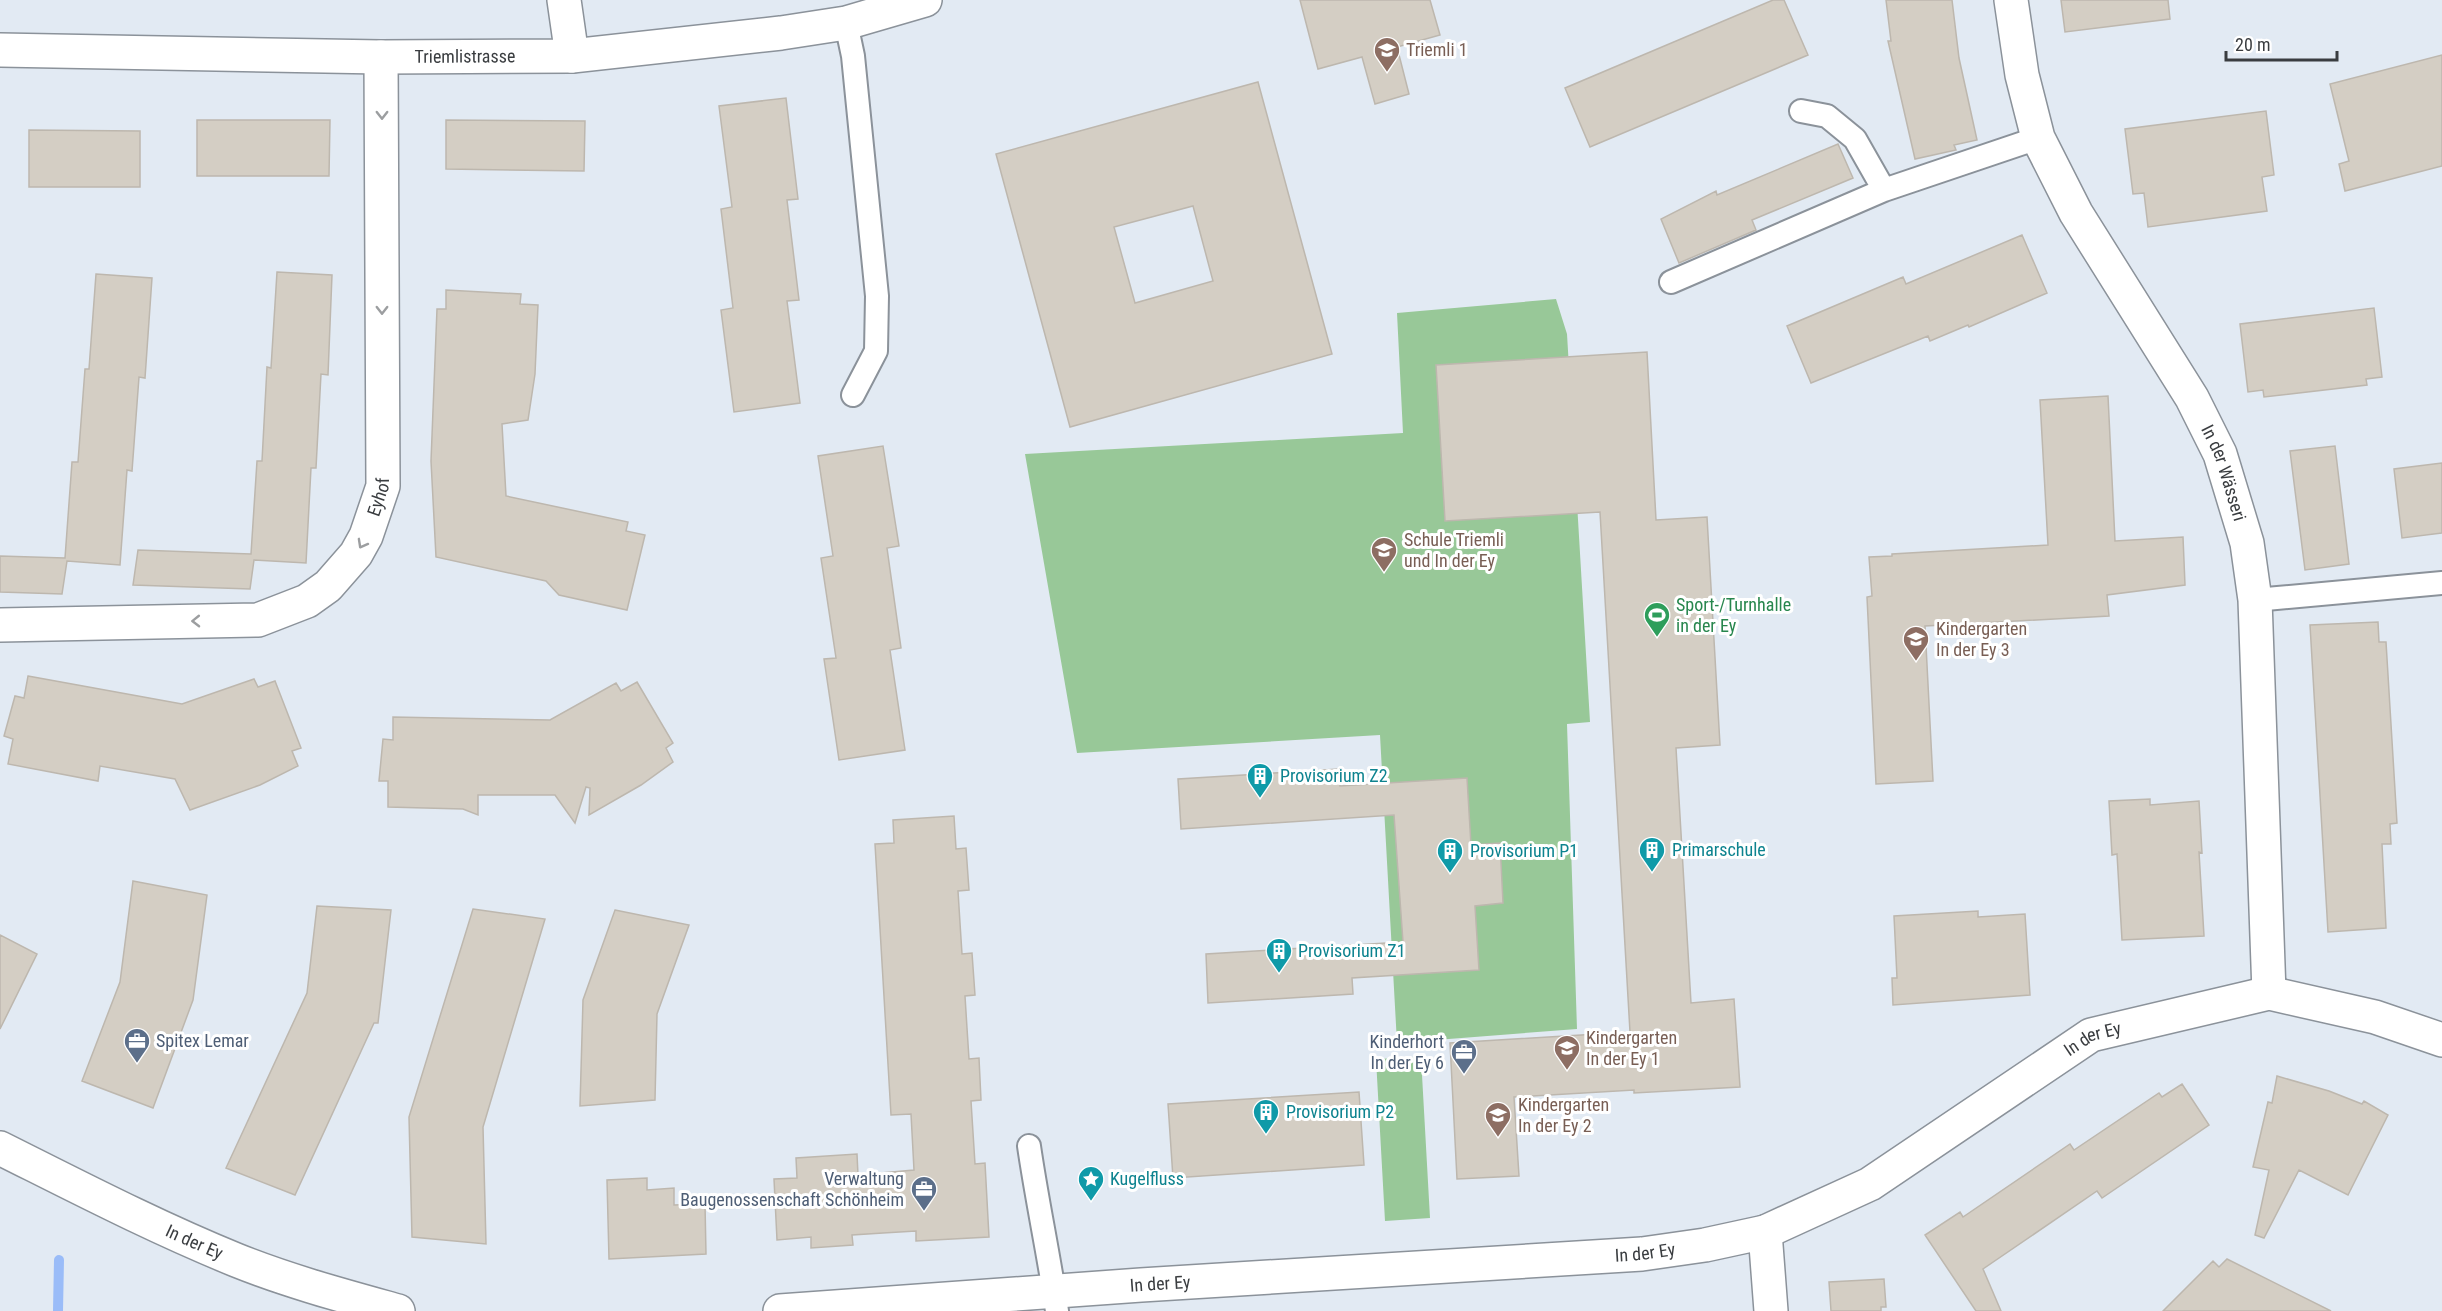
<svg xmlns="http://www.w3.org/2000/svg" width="2442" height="1311" font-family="'Roboto Condensed',sans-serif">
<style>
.green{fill:#98c898}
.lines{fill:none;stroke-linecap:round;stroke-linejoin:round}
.stream{stroke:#9abcf8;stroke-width:10}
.building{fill:#d4cec4;stroke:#bdb7ae;stroke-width:1.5;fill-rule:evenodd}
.lane-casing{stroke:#8b929a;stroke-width:26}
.street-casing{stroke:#8b929a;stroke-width:36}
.secondary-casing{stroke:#8b929a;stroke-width:36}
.lane{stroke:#fff;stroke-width:22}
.street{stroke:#fff;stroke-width:33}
.secondary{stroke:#fff;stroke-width:33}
.oneway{stroke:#9c9ea0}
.labels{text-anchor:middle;stroke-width:6;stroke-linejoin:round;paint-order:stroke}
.education-label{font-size:18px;fill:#785e54;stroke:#fff;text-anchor:start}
.street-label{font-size:18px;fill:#3a3d40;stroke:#fff}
.leisure-label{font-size:18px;fill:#27864d;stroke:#fff;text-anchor:start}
.culture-label{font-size:18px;fill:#0d838f;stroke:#fff;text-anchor:start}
.service-label{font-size:18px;fill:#4e5e75;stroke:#fff;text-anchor:end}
</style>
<rect width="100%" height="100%" fill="#e2eaf3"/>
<path class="green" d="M1556 299 1567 334 1590 722 1567 724 1577 1029 1397 1043 1380 735 1077 753 1025 454 1403 433 1397 313Z
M1421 1057 1430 1218 1385 1221 1376 1059Z"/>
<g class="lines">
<path class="stream" d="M58 1311 59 1260"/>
</g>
<path class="building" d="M1300 0H1430L1440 35 1397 47 1409 94 1375 104 1362 57 1318 69Z
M1773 0H1784L1808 55 1590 147 1565 88Z
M1886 0H1952L1959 58 1977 140 1954 145 1956 150 1915 159 1888 41H1891Z
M2061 0H2168L2170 19 2065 32Z
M2442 55V166L2345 191 2339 164 2349 161 2330 84Z
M1258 82 1332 354 1070 427 996 154ZM1193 206 1213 281 1135 303 1114 227Z
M786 98 798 199 787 200 799 300 787 301 800 403 734 412 721 310 733 308 721 209 732 207 719 106Z
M2266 111 2274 175 2262 177 2267 211 2148 227 2144 193 2133 194 2125 129Z
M197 120H330L329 176H197Z
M446 120 585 121 584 171 446 169Z
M29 130 140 131V187H29Z
M1838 144 1853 178 1752 220 1756 230 1679 263 1661 219 1716 191 1717 195Z
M2022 235 2047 293 1969 327 1968 325 1930 341 1928 336 1811 383 1787 326 1903 277 1906 284Z
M277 272 332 275 328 375 321 374 316 468H311L306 563 254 560 250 589 133 585 138 550 251 554 257 461H262L267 367 271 368Z
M96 274 152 278 145 378 139 377 132 471 127 470 120 565 67 561 62 594 0 592V556L65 558 72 462H78L85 369H89Z
M446 290 521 294 520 304 538 305 535 374 528 420 502 424 506 496 628 522 626 531 645 535 627 610 559 595 546 581 436 557 431 461 437 309H446Z
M2374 308 2382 377 2366 379 2367 385 2264 397 2263 390 2248 392 2240 324Z
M1647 352 1656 520 1707 517 1720 745 1676 748 1691 1003 1734 999 1740 1087 1634 1093V1090L1514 1097 1519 1176 1457 1179 1450 1043 1630 1032 1600 512 1445 521 1436 365Z
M2108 396 2115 541 2183 537 2185 585 2107 595 2109 616 1925 626 1933 781 1876 784 1867 597 1872 596 1869 557 1892 556V554L2048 545 2040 400Z
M883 446 899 546 887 548 901 648 890 650 905 750 839 760 824 659 836 658 821 558 833 556 818 456Z
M2335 446 2349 564 2305 570 2290 451Z
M2442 463V533L2402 538 2394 469Z
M2378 622 2379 642H2386L2397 823 2390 824 2391 844H2382L2386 928 2328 932 2310 625Z
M28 676 182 704 254 679 258 687 275 681 301 748 292 751 298 766 260 785 190 810 175 779 100 766 98 781 8 764 13 739 4 736 15 696 24 698Z
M637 682 673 743 666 748 673 762 641 785 589 815 590 788 586 787 575 823 555 795H478V815L463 809 388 807V781H379L383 739 393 740V717L550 720 616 683 621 691Z
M1339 769 1340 786 1467 778 1471 845 1500 843 1503 903 1475 906 1479 970 1352 978 1353 994 1208 1003 1206 954 1403 942 1394 815 1181 829 1178 779Z
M2150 799V805L2199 801 2202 853 2199 852 2204 936 2122 940 2117 854 2112 855 2109 801Z
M954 816 956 849 966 848 969 890 958 891 960 923 962 954 972 953 975 995 965 996 967 1028 969 1059 979 1058 981 1100 971 1101 975 1164 985 1163 989 1237 916 1241V1231L883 1233 852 1235 853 1245 811 1248V1237L777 1240 774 1179 797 1178 796 1158 857 1154 858 1175 914 1170 911 1114 891 1115 875 844 894 843 893 820Z
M133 881 207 895 193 1000 153 1108 82 1081 120 982Z
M317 906 391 910 378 1023H374L295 1195 226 1168 307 993Z
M473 909 545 919 483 1127 486 1244 412 1237 409 1117Z
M615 910 689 925 657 1014 655 1100 580 1106 583 1000Z
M1978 911V917L2025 914 2030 995 1893 1005 1892 978H1897L1894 916Z
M0 935 37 954 0 1029Z
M2277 1076 2329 1091 2362 1104 2364 1101 2388 1115 2348 1195 2299 1170 2264 1238 2255 1235 2269 1170 2253 1167 2268 1102 2272 1103Z
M2182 1084 2209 1125 2102 1198 2097 1191 1983 1269 2001 1311H1976L1925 1235 1960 1212 1963 1217 2070 1144 2074 1150 2159 1093 2162 1097Z
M1359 1092 1364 1165 1173 1178 1168 1104Z
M647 1178V1190L674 1188V1205L705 1204 706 1254 609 1259 607 1180Z
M2227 1259 2331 1311H2163L2213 1261 2219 1267Z
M1884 1279 1886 1307H1881V1311H1831L1829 1282Z"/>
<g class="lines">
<g class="lane-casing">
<path id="lane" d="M846 23 853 56 877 296 876 351 853 395
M1801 111 1827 116 1855 139 1884 190
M1671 282 1884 190 2038 138
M2255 600 2442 583
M1029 1146C1037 1201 1049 1256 1057 1311"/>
</g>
<g class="street-casing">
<g id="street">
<path d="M564 0 572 56"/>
<path id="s1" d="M2011 0 2022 75 2038 138 2076 213 2192 398 2220 454 2247 543 2255 600 2269 993"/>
<path id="s2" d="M0 625 258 620 307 601 328 586 356 554 366 536 383 486 381 57"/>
<path id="s3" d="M0 1148C78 1187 155 1227 236 1260 288 1281 344 1296 398 1311"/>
<path d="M1765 1232 1771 1311"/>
<path id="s4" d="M780 1311 1141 1285 1642 1254 1705 1245 1765 1232 1870 1184 2091 1035 2269 993 2375 1017 2442 1040"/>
</g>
</g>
<g class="secondary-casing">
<g id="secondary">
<path id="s5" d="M0 50 381 57 572 56 781 33 846 23 925 0"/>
</g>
</g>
<use href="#lane" class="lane"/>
<use href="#street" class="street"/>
<use href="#secondary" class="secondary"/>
</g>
<defs><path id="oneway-chevron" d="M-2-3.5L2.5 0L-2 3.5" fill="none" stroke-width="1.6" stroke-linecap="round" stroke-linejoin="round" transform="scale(1.5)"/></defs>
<g class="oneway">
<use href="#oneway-chevron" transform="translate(382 115) rotate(90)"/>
<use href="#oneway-chevron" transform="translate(382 310) rotate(90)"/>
<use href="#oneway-chevron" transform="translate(362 544) rotate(119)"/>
<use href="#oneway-chevron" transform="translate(196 621) rotate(179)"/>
</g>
<defs>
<g id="school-pin" transform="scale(1.35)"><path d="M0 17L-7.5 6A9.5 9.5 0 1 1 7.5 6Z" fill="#8d6e63" stroke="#fff"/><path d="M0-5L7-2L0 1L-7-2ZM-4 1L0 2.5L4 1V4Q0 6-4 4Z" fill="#fff"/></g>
<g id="stadium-pin" transform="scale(1.35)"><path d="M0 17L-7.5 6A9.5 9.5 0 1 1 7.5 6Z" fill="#2e9e5b" stroke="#fff"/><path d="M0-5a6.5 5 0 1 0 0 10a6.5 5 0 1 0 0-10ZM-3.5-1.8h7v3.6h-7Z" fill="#fff"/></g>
<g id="building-pin" transform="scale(1.35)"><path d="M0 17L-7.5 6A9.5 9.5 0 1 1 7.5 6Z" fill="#0f9aa8" stroke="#fff"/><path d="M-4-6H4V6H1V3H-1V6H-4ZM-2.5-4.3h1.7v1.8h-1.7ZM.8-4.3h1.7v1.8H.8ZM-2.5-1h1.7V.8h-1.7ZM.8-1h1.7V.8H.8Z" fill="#fff"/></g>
<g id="office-pin" transform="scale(1.35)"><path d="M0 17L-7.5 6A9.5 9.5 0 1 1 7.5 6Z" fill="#5c6f8a" stroke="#fff"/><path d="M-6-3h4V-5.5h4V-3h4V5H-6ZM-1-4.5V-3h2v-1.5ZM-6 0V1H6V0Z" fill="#fff"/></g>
<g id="sight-pin" transform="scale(1.35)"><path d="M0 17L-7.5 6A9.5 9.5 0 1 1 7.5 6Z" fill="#0f9aa8" stroke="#fff"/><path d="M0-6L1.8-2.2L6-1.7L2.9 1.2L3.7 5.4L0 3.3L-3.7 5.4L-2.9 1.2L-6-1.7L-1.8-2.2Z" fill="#fff"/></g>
</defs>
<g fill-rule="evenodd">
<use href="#school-pin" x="1387" y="50"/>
<use href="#school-pin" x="1384" y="550"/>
<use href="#stadium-pin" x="1657" y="615"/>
<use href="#school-pin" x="1916" y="639"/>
<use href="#building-pin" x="1260" y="776"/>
<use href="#building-pin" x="1652" y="850"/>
<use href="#building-pin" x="1450" y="851"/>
<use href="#building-pin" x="1279" y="951"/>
<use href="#office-pin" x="137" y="1041"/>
<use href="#school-pin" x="1567" y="1048"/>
<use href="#office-pin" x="1464" y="1052"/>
<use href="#building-pin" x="1266" y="1112"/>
<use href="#school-pin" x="1498" y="1115"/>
<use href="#sight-pin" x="1091" y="1179"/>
<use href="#office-pin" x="924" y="1189"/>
</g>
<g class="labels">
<g class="education-label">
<text x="1406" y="56">Triemli 1</text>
<text x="1404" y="546">Schule Triemli<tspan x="1404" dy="21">und In der Ey</tspan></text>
<text x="1936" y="635">Kindergarten<tspan x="1936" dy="21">In der Ey 3</tspan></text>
<text x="1586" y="1044">Kindergarten<tspan x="1586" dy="21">In der Ey 1</tspan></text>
<text x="1518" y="1111">Kindergarten<tspan x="1518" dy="21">In der Ey 2</tspan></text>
</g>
<g class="street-label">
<text dy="6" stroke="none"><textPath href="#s5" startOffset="465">Triemlistrasse</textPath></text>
<text dy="6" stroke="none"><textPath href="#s1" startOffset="525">In der Wässeri</textPath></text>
<text dy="6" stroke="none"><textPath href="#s2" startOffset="441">Eyhof</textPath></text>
<text dy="6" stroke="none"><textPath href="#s4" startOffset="1371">In der Ey</textPath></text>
<text dy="6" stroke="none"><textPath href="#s3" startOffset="216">In der Ey</textPath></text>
<text dy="6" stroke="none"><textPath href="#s4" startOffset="867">In der Ey</textPath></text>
<text dy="6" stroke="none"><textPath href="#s4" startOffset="381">In der Ey</textPath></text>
</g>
<g class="leisure-label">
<text x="1676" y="611">Sport-/Turnhalle<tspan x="1676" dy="21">in der Ey</tspan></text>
</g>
<g class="culture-label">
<text x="1280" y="782">Provisorium Z2</text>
<text x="1672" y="856">Primarschule</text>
<text x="1470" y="857">Provisorium P1</text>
<text x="1298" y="957">Provisorium Z1</text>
<text x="1286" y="1118">Provisorium P2</text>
<text x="1110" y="1185">Kugelfluss</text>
</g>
<g class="service-label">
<text x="156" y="1047" text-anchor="start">Spitex Lemar</text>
<text x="1444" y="1048">Kinderhort<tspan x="1444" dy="21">In der Ey 6</tspan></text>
<text x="904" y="1185">Verwaltung<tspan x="904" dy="21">Baugenossenschaft Schönheim</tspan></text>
</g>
</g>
<path d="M2226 51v9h111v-9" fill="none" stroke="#3a3d40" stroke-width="3"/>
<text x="2235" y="51" font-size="18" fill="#3a3d40" stroke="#ffffff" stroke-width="4.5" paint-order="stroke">20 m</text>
</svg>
